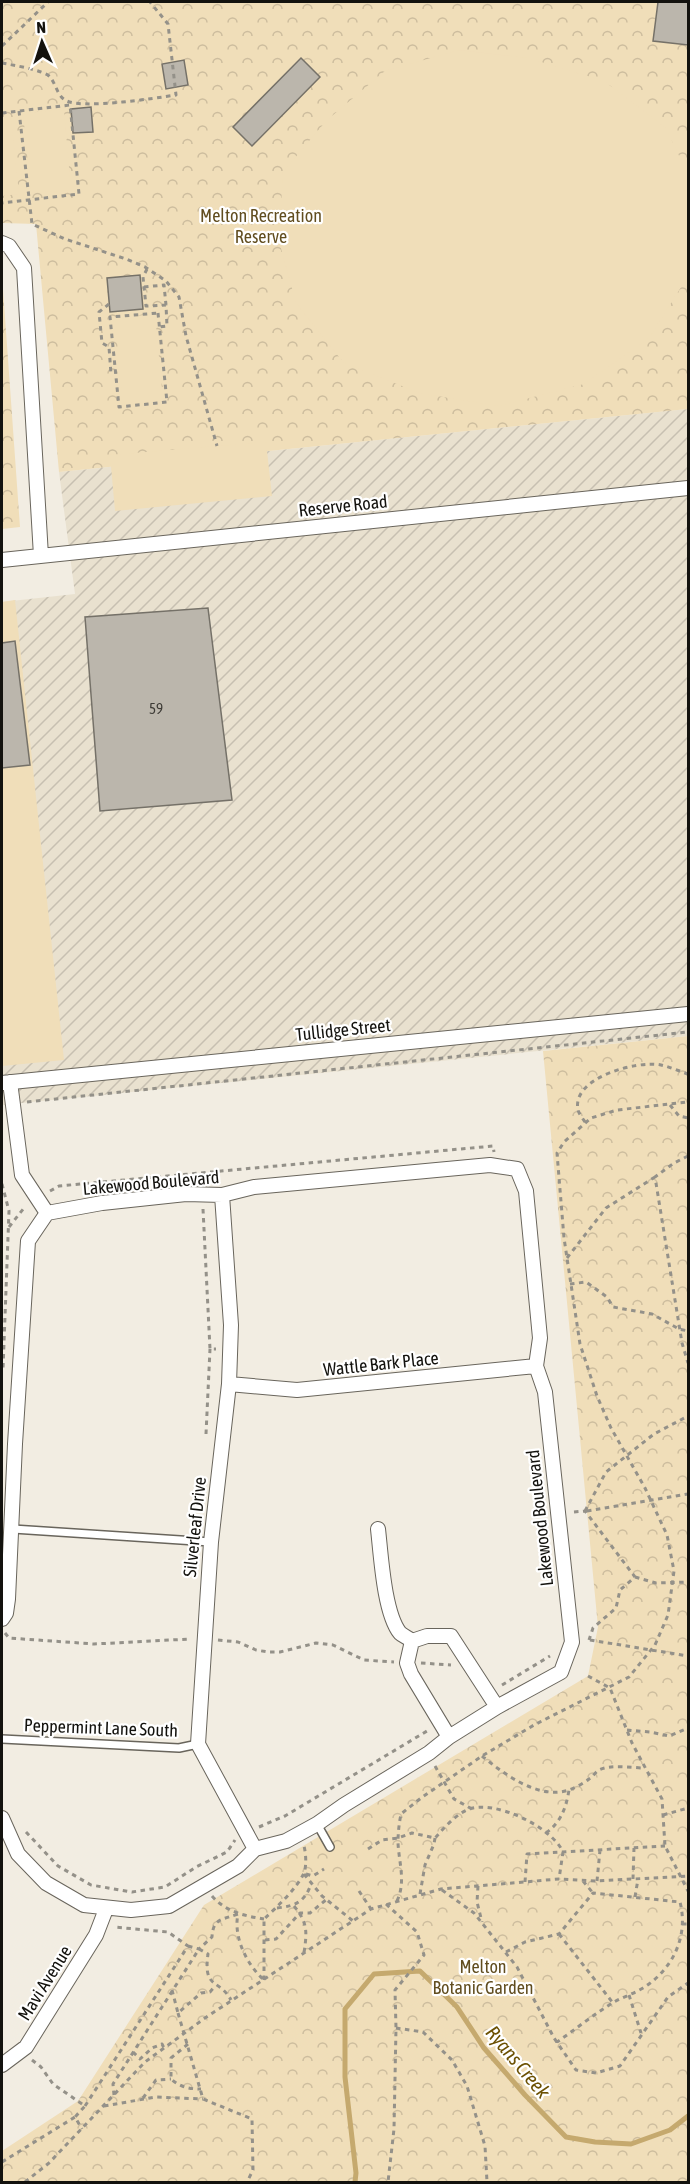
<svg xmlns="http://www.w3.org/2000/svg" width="690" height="2184" font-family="'Asap Condensed',sans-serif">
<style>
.industrial{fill:url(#industrial-furrows)}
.park{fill:url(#park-crowns)}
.garden{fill:#f0deb9}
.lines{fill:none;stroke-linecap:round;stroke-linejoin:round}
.stream{stroke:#c5a96e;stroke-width:5}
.building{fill:#bbb6ac;stroke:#757168;stroke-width:1.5}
.service-casing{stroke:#69655c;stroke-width:10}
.minor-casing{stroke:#69655c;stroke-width:16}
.path{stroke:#949189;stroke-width:3;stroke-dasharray:4.5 4.5;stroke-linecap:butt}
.service{stroke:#fff;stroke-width:7}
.minor{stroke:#fff;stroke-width:14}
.labels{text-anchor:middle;stroke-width:4.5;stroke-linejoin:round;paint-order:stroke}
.number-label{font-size:15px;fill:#3d3b36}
.park-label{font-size:18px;fill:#614d1f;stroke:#fff}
.street-label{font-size:18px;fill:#13120e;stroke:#fff}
.water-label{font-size:20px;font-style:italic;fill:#6c5103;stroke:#fff}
</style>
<defs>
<pattern id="industrial-furrows" width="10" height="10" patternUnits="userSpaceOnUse" patternTransform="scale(1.5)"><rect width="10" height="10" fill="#e9e1cf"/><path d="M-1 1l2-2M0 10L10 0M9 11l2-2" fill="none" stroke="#c7c0b1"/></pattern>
<pattern id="park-crowns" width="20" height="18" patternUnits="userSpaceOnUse" patternTransform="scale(1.5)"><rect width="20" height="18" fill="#f0deb9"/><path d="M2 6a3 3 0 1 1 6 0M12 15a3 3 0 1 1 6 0" fill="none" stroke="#cdbd9e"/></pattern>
</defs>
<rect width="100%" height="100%" fill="#f2ede2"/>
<path class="industrial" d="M688 409V1036L2 1105V602L75 594 59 472Z"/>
<path class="park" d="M2 2H688V409L59 472 36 224 2 223Z
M2 275 20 527 2 529Z
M688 1036V2182H2V2151L78 2101 204 1905 588 1676 598 1627 543 1051Z"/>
<path class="garden" d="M459 50 528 58 604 81 666 128 688 175V276L649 338 584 384 498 406 419 393 343 362 296 303 279 241 283 172 326 121 385 71Z
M64 110 71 190 31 193 23 113Z
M11 119 19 194 2 196V120Z
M155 314 163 400 123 404 115 318Z
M266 442 272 496 115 511 110 455Z
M15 600 64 1060 2 1066V602Z"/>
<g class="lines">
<path class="stream" d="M355 2182 356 2173 345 2077V2009L374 1974 420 1971 457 2007 484 2048 525 2095 566 2137 595 2142 631 2144 670 2130 688 2116"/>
</g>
<path class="building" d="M658 2H688V45L653 41Z
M301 58 320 77 252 146 233 127Z
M184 60 188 85 166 89 162 64Z
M91 107 93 132 73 133 71 109Z
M140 275 143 309 110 312 107 278Z
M208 608 232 800 100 811 85 617Z
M15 641 30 765 2 768V643Z"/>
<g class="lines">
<g class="service-casing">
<path id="service" d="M13 1529 211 1542
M2 1739 179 1748 198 1744
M317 1824 330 1847"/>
</g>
<g class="minor-casing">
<path id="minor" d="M2 243 9 246 24 268 41 556
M2 560 688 488
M10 1082 22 1175 47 1213
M2 1083 688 1014
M222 1195 231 1325 229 1384 211 1542 198 1744 255 1849
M229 1384 297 1390 536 1366
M378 1529C381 1555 384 1613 400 1633 403 1636 409 1638 412 1641
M2 1619 6 1613 8 1599 15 1444 28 1241 47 1213 102 1203 186 1194 222 1195 254 1187 490 1165 517 1169 526 1191 540 1338 536 1366 545 1392 572 1642 561 1672 497 1707 449 1737 429 1753 344 1805 317 1824 286 1841 255 1849 238 1866 169 1906 131 1910 84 1905 46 1883 18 1854 2 1818
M449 1737 411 1674 407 1663 412 1641 427 1636H451L497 1707
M2 2065 26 2047 96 1935 106 1909"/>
</g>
<path class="path" d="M2 46 48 2
M2 63C12 65 44 70 50 77 56 84 57 95 65 100 80 110 156 98 176 95L168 24 150 2
M19 111 32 224 65 239 126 259 145 267 166 281 179 297 186 336 217 446
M2 113 70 105 79 194 2 203
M147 269 143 277 146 306 166 305 167 326 159 327
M144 287 164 285 166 305
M109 304 99 312 102 343 109 347 111 374
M158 313 167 402 119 407 110 317Z
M27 1102 688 1032
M670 1105 679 1116 688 1118
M585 1122C583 1119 579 1114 578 1110 571 1077 639 1060 661 1065 670 1067 679 1071 688 1074
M688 1156 674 1163 655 1177 682 1343 688 1363
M201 1173 202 1181
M2 1184 9 1211 3 1369
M50 1191 59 1186 493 1146 494 1152
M203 1209 210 1349H216
M9 1227 24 1208
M567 1258 606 1208 655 1177
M570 1284 586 1282 607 1297 613 1307 652 1314 679 1329 688 1331
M206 1434 210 1349
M585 1511 606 1472 654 1434 688 1416
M587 1511 688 1494
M574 1512 585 1511 635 1577 620 1590 616 1608 593 1628 589 1640
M635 1577 656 1583 688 1582
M5 1633 9 1638 94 1644 190 1639
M218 1640 238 1642 256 1650 268 1652H280L316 1643 333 1645 364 1660 394 1662
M590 1640 688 1656
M421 1663 451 1665
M588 1676 610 1688 632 1743 662 1799 665 1846 688 1891
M502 1685 550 1656
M627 1730 650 1732 669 1736 688 1728
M482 1756C504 1774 538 1800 569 1790 575 1788 584 1783 589 1779 593 1777 595 1772 599 1770 611 1764 632 1768 645 1768
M435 1766 454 1799 472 1809
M663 1815 688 1808
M259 1827 285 1816 427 1731
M26 1832 58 1866 91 1885 132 1892 165 1887 196 1867 227 1852 235 1840
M546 1833C561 1822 566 1808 569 1790
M368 1849 382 1840 398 1838 412 1833 435 1838C444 1828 454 1816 467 1810 493 1798 552 1827 563 1852L559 1879
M304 1874 322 1896 353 1921
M306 1874 313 1876 324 1869
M633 1879 634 1848
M583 1881 593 1893
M597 1881 600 1850
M525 1882 527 1854 665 1846
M478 1886 477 1902 482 1922
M442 1890 474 1913 517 1967 554 2038 576 2070 596 2073 620 2066 668 1997 688 1983
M359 1891 371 1909
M420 1894 425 1865 434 1844 435 1838
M212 1896C226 1912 245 1916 264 1919
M635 1897 638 1879
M397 1901C406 1882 399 1863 398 1843 398 1833 399 1824 401 1814L421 1798 482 1756 534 1725 629 1677 655 1645 668 1615 674 1571 667 1535 645 1488 611 1428 597 1396 580 1344 564 1238 557 1153 564 1142 591 1118 617 1110 688 1102
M386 1904 417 1932 424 1955 395 1990 396 2028 394 2129 388 2182
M294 1906C308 1923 307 1932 304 1953
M277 1908C295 1906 305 1902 311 1884
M682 1924H688
M559 1934 613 2003
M265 1940 276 1939 300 1913H310L327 1899
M188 1946 199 1949 212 1937C213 1918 222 1920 238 1914 233 1937 247 1965 264 1980
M506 1952 525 1942 559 1934 593 1893 680 1902C689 1937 672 1970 643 1988 633 1994 623 1997 614 2002 594 2014 576 2029 557 2042
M264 1980V1919C276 1908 296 1889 303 1875 307 1868 306 1854 304 1846
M172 1990 178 2013 201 1993 210 1992 215 1986
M629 1995 641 2033
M178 2013 203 2099 252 2119 253 2170 247 2182
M396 2028 423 2032 452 2060 467 2086 485 2146 487 2182
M188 2044 171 2058V2079C180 2087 189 2089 201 2089
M133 2052 140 2059 152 2048 162 2044 164 2048
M32 2060 41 2067 53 2084 85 2106 75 2117 82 2129
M114 2095 113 2084 199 1949 208 1954C203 1990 219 1978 231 2000
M143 2098 156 2080 171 2079
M85 2106 188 1946 168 1932 114 1927
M104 2106 156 2097 203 2099
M2 2162 75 2117
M25 2182 49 2163 145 2062 205 2018 371 1909 441 1889 559 1879 597 1881 688 1876"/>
<use href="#service" class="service"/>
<use href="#minor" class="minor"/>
</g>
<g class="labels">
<g class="number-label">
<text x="156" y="714">59</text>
</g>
<g class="park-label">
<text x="261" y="222">Melton Recreation<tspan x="261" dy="21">Reserve</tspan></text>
<text x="483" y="1973">Melton<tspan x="483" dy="21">Botanic Garden</tspan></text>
</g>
<g class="street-label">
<text transform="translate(343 506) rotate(-6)" y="6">Reserve Road</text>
<text transform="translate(343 1030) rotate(-6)" y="6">Tullidge Street</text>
<text transform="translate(151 1183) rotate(-5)" y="6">Lakewood Boulevard</text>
<text transform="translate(381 1364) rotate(-6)" y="6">Wattle Bark Place</text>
<text transform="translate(540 1518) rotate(-96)" y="6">Lakewood Boulevard</text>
<text transform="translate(195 1527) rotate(-84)" y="6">Silverleaf Drive</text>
<text transform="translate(101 1728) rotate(2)" y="6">Peppermint Lane South</text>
<text transform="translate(45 1983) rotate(-58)" y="6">Mavi Avenue</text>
</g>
<g class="water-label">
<text transform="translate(518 2062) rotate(50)" y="7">Ryans Creek</text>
</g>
</g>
<rect width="690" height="2184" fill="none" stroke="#13120e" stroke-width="6"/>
<g transform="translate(42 42) rotate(357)" stroke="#ffffff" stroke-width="4.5" paint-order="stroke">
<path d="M0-4.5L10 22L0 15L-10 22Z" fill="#13120e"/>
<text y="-9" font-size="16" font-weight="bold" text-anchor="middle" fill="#13120e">N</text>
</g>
</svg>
